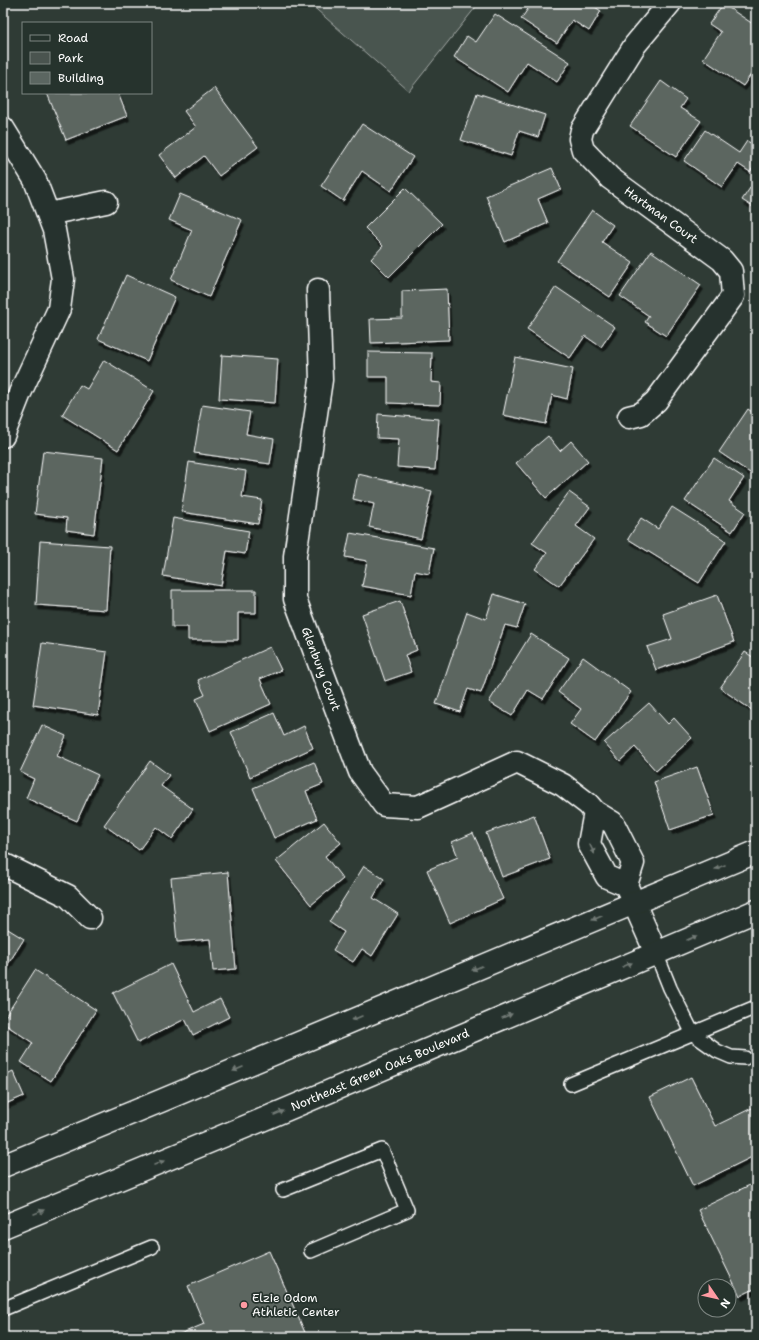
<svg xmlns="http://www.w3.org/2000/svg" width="759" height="1340" font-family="'Shantell Sans',sans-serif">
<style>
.green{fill:#4a544f;stroke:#a4aaa7}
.building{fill:#5b6661;stroke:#fff;filter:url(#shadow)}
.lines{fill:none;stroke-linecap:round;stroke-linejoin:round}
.lane-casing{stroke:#fff;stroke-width:16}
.street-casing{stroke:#fff;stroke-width:25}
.secondary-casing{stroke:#fff;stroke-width:25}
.lane{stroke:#26332d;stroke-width:13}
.street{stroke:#26332d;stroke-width:22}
.secondary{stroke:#26332d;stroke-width:22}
.oneway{fill:#727a76}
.poi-dot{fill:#ff9aa2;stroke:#26332d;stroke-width:1.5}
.labels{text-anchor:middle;stroke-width:3.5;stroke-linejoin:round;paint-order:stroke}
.street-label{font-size:12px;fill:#fff;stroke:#26332d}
.poi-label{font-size:12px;fill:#fff;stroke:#26332d;text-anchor:start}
</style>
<defs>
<filter id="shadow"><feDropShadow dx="2.5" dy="4.5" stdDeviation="0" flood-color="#0009"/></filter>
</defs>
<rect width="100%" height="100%" fill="#2f3b35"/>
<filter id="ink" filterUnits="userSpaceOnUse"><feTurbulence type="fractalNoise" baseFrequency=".025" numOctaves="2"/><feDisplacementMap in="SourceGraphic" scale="8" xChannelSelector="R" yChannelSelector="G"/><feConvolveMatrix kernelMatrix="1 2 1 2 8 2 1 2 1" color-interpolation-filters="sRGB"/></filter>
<g filter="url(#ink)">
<path class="green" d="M309 3H479L409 91Z"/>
<path class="building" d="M532 3H589L601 11 589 31 572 20 557 43 521 19Z
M723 4 756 26V67L743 86 703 59 721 32 709 24Z
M495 14 570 62 557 82 527 62 508 92 454 57 467 36 476 42Z
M661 81 686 99 680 108 701 121 676 157 630 126Z
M214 88 258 147 219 176 204 156 176 178 159 155 196 127 184 111Z
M47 93H118L127 116 66 140Z
M477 93 545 115 538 137 519 131 511 156 461 140Z
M362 124 413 157 391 191 362 171 343 201 321 186Z
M705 130 739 153 747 141 756 146V164L750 172 738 164 722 187 684 161Z
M552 168 561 189 538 199 548 223 505 242 486 196Z
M756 179V209L742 200Z
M405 188 442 224 389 277 371 259 383 246 365 228Z
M180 194 242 220 209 297 171 280 192 230 169 220Z
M592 210 613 225 602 242 633 263 610 297 557 261Z
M651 251 701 285 666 336 645 322 649 316 620 296Z
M126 275 175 297 147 361 98 339Z
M556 287 615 327 601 347 585 336 570 358 527 329Z
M447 289 449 340 371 343 370 319 402 318V291Z
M368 352 432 353 431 382 441 383 440 405 388 403V377H368Z
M222 355 278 359 275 403 219 399Z
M515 357 573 369 567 399 552 395 546 424 503 415Z
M104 360 154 391 118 450 62 415 80 385 87 389Z
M202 405 250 412 246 434 274 439 270 464 194 453Z
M748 409 756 415V477L719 452Z
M378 414 439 419 435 470 397 467 399 439 377 438Z
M548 436 560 451 571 441 588 461 546 498 516 463Z
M43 451 103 458 94 534 66 530 67 518 35 514Z
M714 458 744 478 729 501 745 512 732 532 685 501Z
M189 462 246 471 242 497 262 500 258 524 181 512Z
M358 474 432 491 421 539 369 527 374 504 353 499Z
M569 492 590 507 576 526 594 539 559 586 535 569 547 553 532 543Z
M672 507 726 541 699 583 628 539 641 518 658 529Z
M173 518 249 531 245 554 227 551 221 586 163 576Z
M350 533 434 548 429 574 415 571 411 595 362 586 367 561 345 557Z
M40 541 110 546 106 610 36 605Z
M172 590H256V613H238V640H188V627H172Z
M494 594 525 604 517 628 505 625 481 693 468 689 460 712 436 704 467 612 486 619Z
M717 595 734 642 656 670 647 647 672 639 663 614Z
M400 601 417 650 405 655 411 672 385 681 362 614Z
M531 634 569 658 543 699 528 690 512 716 489 702Z
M42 643 107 652 98 715 33 705Z
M270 647 281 670 260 679 271 704 210 731 196 699 205 695 198 680Z
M745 652 756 659V713L720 688Z
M583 657 631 692 595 742 570 724 581 709 558 692Z
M649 703 668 724 674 718 692 738 656 771 635 747 620 761 604 743Z
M274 713 284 736 304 726 313 748 250 777 231 732Z
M42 725 66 736 57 756 98 775 77 821 26 798 34 779 20 772Z
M150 761 169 775 161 786 193 809 172 839 156 827 139 850 104 825Z
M314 762 323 784 306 791 317 819 274 838 253 788Z
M697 767 714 815 670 830 654 782Z
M534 815 550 859 502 877 486 833Z
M324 822 341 843 325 856 343 879 311 905 276 861Z
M473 833 503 899 450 923 427 870 458 857 452 842Z
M364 866 384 879 373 898 398 914 372 956 362 949 353 962 333 950 344 932 329 922Z
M228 872 236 969 213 971 210 939 177 942 171 878Z
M3 926 24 939 3 972Z
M171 964 194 1012 220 999 229 1017 193 1035 185 1019 138 1043 113 993Z
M35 970 96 1010 51 1081 21 1062 33 1043 3 1023V1020Z
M13 1071 24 1096 3 1105V1076Z
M691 1077 715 1126 756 1106V1155L693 1186 650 1097Z
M756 1182V1288L740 1296 698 1210Z
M269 1251 307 1337H173L204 1324 188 1286Z"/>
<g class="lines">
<g class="lane-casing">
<path id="lane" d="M656 953 670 988 693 1034 717 1051 731 1057 745 1058
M571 1084 756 1007
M283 1190 382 1150 407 1210 311 1251
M3 1309 152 1247"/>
</g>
<g class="street-casing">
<path id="street" d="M3 128 35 180 54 230 63 279 59 309 20 393 3 436
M48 214 106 202
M318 290 321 380 295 556V599L360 772 384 805 418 807 517 762 563 785 588 804 595 812 613 823 633 863 626 885 656 953
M629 417 641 414 656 401 733 296 731 271 722 260 610 178 583 150 580 139 582 130 635 45 670 3
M595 812 589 844 607 877 626 885
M3 864 68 896 90 918"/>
</g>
<g class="secondary-casing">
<path id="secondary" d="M3 1166 163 1100 756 852
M3 1227 257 1122 756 911"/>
</g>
<use href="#lane" class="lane"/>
<use href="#street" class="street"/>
<use href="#secondary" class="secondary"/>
</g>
<defs><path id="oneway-solid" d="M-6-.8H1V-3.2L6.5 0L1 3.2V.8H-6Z"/></defs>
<g class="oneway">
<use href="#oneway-solid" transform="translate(592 849) rotate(64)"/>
<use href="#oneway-solid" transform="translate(720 867) rotate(158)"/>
<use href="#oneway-solid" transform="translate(597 918) rotate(157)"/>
<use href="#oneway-solid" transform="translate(692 938) rotate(-23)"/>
<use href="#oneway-solid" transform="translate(627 965) rotate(-23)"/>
<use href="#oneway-solid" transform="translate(477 968) rotate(157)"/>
<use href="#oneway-solid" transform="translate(507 1016) rotate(-23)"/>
<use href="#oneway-solid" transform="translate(357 1018) rotate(157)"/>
<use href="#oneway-solid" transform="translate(238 1069) rotate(157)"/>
<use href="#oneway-solid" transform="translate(279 1113) rotate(-23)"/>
<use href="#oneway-solid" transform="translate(159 1163) rotate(-22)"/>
<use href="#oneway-solid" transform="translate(39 1212) rotate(-22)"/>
</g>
</g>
<circle class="poi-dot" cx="244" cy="1305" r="4"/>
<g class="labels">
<g class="street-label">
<text transform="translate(661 215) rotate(36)" y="4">Hartman Court</text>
<text transform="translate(321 669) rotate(69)" y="4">Glenbury Court</text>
<text transform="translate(380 1070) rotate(-23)" y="4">Northeast Green Oaks Boulevard</text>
</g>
<g class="poi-label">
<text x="252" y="1302">Elzie Odom<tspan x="252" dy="14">Athletic Center</tspan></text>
</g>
</g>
<rect width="759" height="1340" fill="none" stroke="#26332d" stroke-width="16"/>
<rect x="8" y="8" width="743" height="1324" fill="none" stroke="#fff" stroke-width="1.5" filter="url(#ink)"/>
<rect x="22" y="22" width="130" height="72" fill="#26332d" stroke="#7d8581"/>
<rect x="30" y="35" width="20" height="6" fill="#26332d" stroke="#7d8581"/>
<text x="58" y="42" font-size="12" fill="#ffffff">Road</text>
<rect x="30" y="52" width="20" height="12" fill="#4a544f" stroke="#7d8581"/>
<text x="58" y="62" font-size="12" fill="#ffffff">Park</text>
<rect x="30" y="72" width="20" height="12" fill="#5b6661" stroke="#7d8581"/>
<text x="58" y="82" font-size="12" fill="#ffffff">Building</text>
<g transform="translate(717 1298) rotate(124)"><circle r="19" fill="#26332d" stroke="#7d8581"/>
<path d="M0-3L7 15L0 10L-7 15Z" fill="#ff9aa2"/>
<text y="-6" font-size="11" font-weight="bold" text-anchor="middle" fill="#ffffff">N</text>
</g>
</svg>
